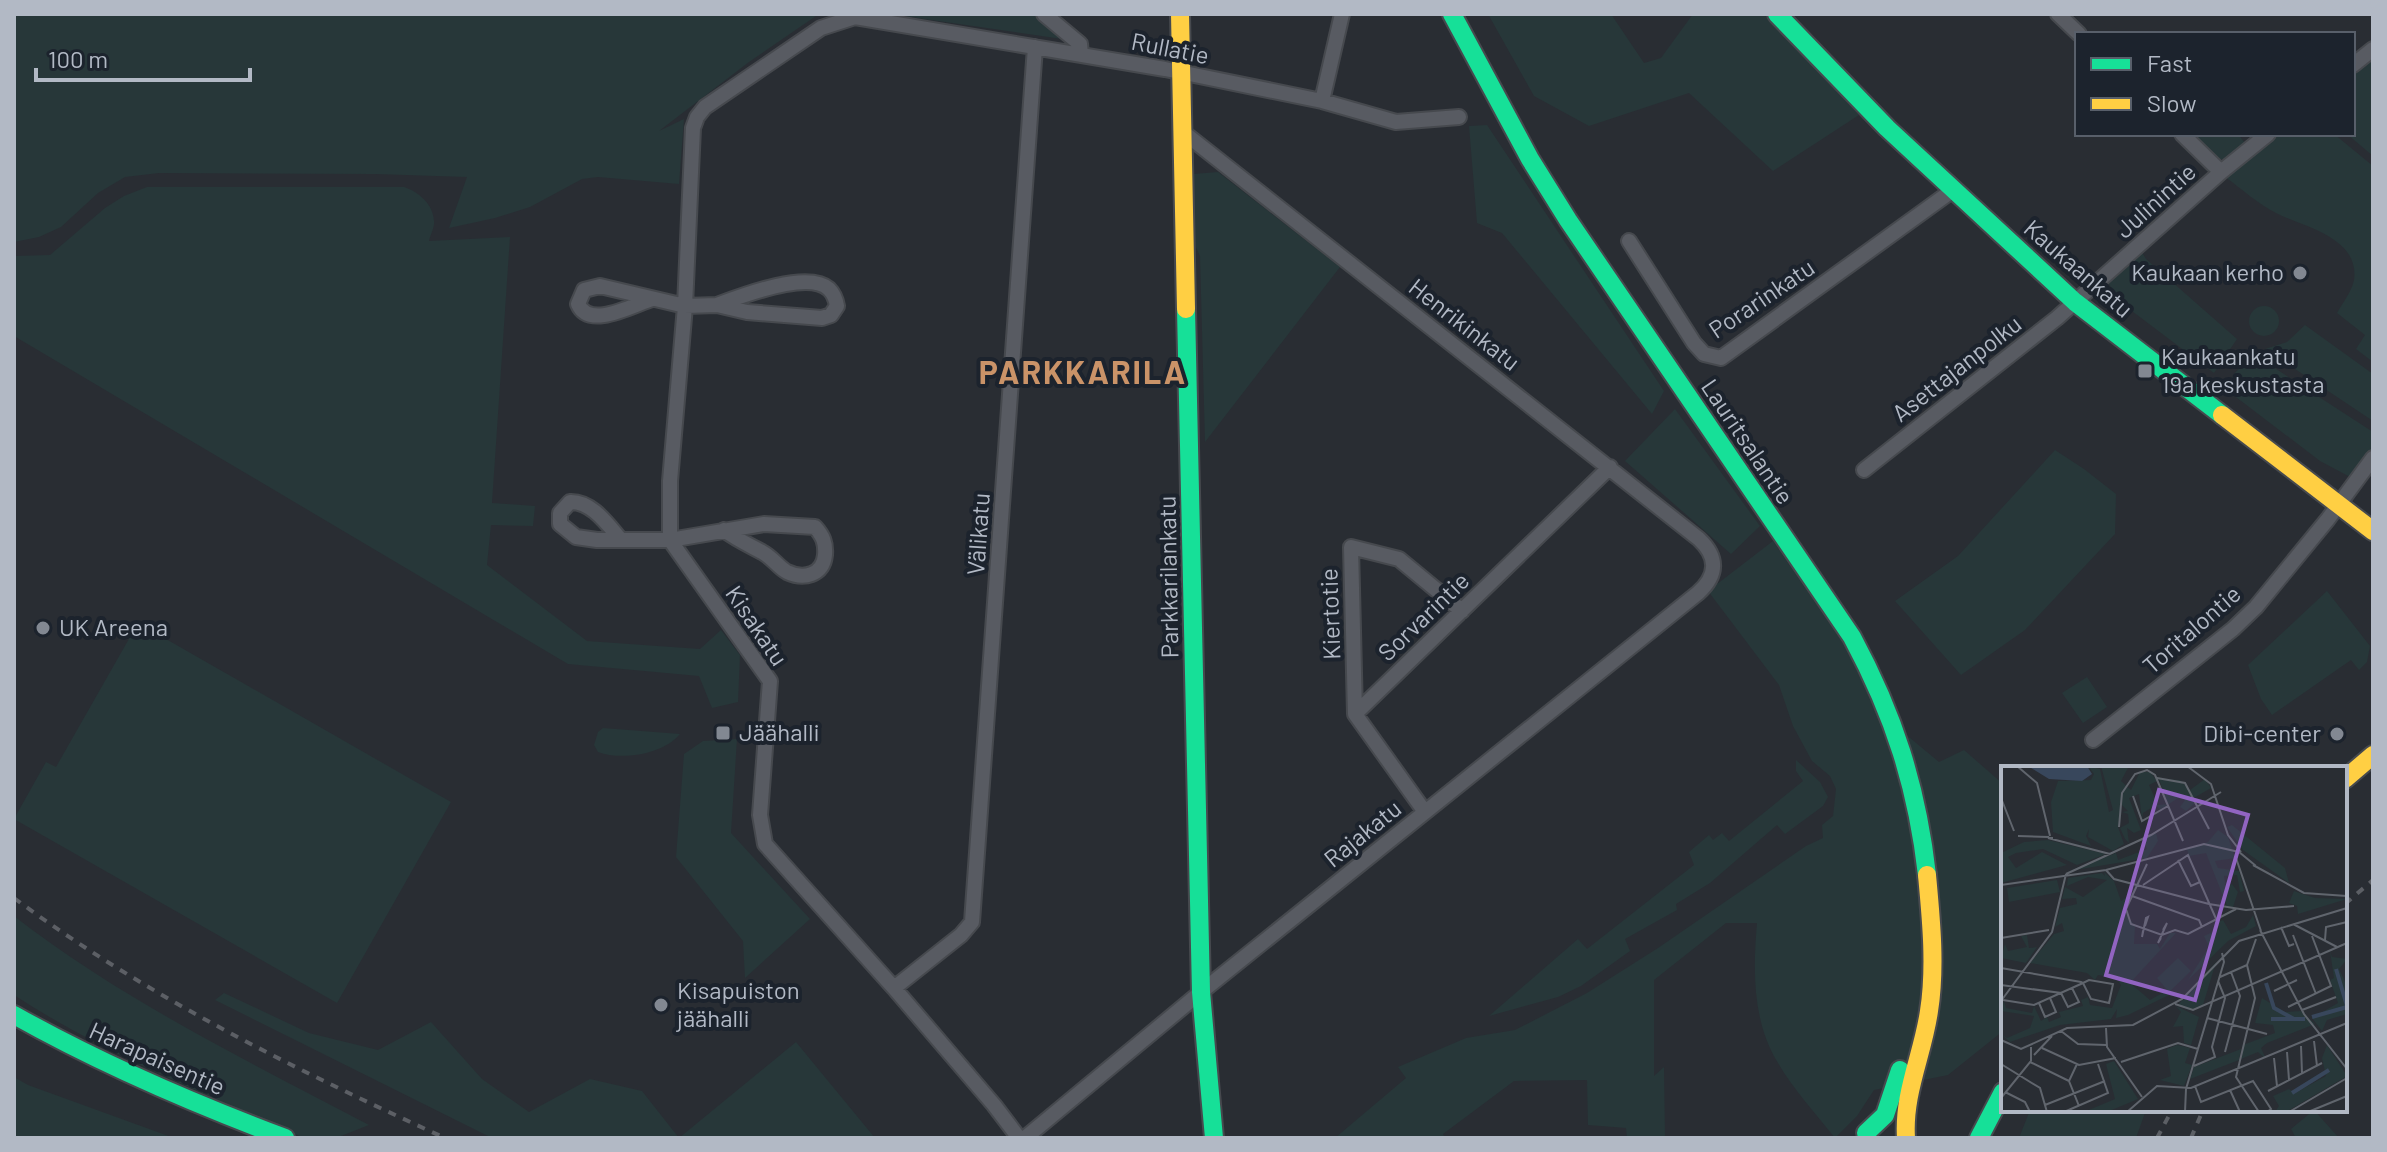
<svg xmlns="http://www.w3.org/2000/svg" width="2387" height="1152" font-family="Barlow,sans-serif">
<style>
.green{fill:#273739}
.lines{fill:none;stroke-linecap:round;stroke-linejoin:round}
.street-casing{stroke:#46494e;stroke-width:18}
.fast-casing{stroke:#46494e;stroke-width:22}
.slow-casing{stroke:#46494e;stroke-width:22}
.street{stroke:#585b62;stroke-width:14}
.fast{stroke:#16e098;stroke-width:18}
.slow{stroke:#ffcf43;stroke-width:18}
.rail{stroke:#5c5f65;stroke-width:4;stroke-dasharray:8 8;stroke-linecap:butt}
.poi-dot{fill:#828892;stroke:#1c232d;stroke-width:3}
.labels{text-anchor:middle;stroke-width:8;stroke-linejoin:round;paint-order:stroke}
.street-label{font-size:24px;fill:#b2b9c5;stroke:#1c232d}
.poi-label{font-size:24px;fill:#b2b9c5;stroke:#1c232d;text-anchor:start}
.district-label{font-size:32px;font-weight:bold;letter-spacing:2px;fill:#ca9368;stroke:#1c232d}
.inset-river{fill:none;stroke:#38475c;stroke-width:4}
.inset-road{fill:none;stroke:#60656d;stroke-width:2}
.view{fill:#9164c1;fill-opacity:0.15;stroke:#9164c1;stroke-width:4}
.inset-edge{fill:none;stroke:#b2b9c5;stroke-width:4}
</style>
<rect width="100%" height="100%" fill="#292d33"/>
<path class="green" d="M14 14H810L816 16 749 62 659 131 684 119 679 184 598 177 582 179 530 207 495 218 449 228 467 177 375 174 159 173 125 177 98 193 61 227 39 237 14 242Z
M890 14H1036L1069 40Z
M1488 14H1611L1644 63 1661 58 1693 14H1764L1859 115 1773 171 1689 93 1589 126 1534 96Z
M2373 57V156L2347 134H2353V74Z
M1487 125 1664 391 1652 414 1502 233 1477 223 1469 126Z
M2192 134H2238L2245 143 2225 159H2217Z
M2279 134H2334L2373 166V362L2356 349 2365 335 2337 313C2342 304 2352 291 2354 280 2360 237 2303 227 2276 213 2258 204 2242 189 2225 177Z
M1218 172 1340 267 1205 442 1200 256 1193 241V174Z
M147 187H404C419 192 433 204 434 221 435 227 430 235 429 241L510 237 492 503 535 506 533 526 491 525 487 565 587 641 700 649 721 630 740 655 738 702 712 708 699 676 568 664 14 336V256L50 255 105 208 124 196Z
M2141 251 2146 259 2237 339 2214 373 2120 302 2107 281Z
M2249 321a15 15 0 1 1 30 0a15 15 0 1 1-30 0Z
M2305 325 2373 374V421L2265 349 2287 342Z
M2253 354 2373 432V451L2352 478 2320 461 2232 394 2227 387 2234 374Z
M1675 409 1760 526 1731 554 1625 461Z
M2055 450 2084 469 2116 494 2115 534 2025 630 1961 675 1895 601 1958 556Z
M1773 541 1856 662 1880 713 1939 762 1964 750 2003 784V1031L1948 1075 1874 1090 1857 1116 1835 1138C1816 1114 1793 1089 1778 1063 1752 1021 1753 970 1757 923H1726L1654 980V1076L1664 1067 1665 1138H1627L1626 1128 1588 1125 1587 1080 1514 1081 1443 1134 1445 1138H1335L1406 1078 1398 1067 1466 1038 1515 1030 1587 993 1658 948 1806 846 1823 838 1822 825 1833 816 1836 789 1830 776 1812 761 1793 726 1779 685 1708 591Z
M2327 591 2370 646 2367 662 2359 670 2351 660 2272 715 2261 699 2248 665Z
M138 623 451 802 337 1003 14 819 46 762 56 767Z
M2087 677 2107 707 2083 723 2062 693Z
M603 728 680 734C664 754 622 761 598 752L594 745 598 732Z
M737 739 731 833 810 919 745 978 743 941 676 857 684 754 703 741Z
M1796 760 1820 782 1828 797 1823 806 1785 834 1777 825 1710 883 1676 904 1677 910 1625 939 1630 951 1581 986 1558 997 1489 1016 1578 939 1587 949 1694 865 1689 852 1709 835 1713 840 1722 833 1729 841 1803 781 1796 771Z
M14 916C122 1000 248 1061 369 1125L336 1138H304C206 1094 104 1054 14 995Z
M224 993 309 1033 378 1050 431 1022 482 1079 529 1112 590 1079 642 1091 679 1138 796 1042 875 1138H492L215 1000Z
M14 1077 28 1085 174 1138H14Z
M2030 1110H2146L2136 1138H2019Z
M2314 1110 2339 1138H2296L2291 1129Z"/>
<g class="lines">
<g class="street-casing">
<path id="street" d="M1044 14 1080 44 1081 54
M2058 14 2079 34
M2353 65 2373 49
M1322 101 1342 14
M2182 134 2221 172
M1629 241 1694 343 1704 354 1721 358 1953 190
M652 299C633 305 589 330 578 304L584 290 600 286 685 306 717 305 747 312 822 318 831 315 837 306C836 300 834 294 829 289 808 270 741 296 717 305
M1864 470 2057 318 2221 172 2268 134
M621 540C608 525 592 501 570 502L560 513V524L576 537 597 540H670L764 524 815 527C823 536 826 543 825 555 823 575 804 580 787 572 778 567 772 557 762 552 749 545 736 539 724 530
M1355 714 1351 547 1399 559 1462 611
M2093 740 2233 629 2256 607 2328 519 2373 458
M1425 812 1355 714 1610 467
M894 988 961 935 972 922 1035 47
M1019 1138 994 1105 894 988 765 844 760 815 770 681 670 540V481L685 306 693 128 697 117 705 107 821 28 855 17 1165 69 1322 101 1396 122 1459 117
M1025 1138 1201 992 1698 593C1718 575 1718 557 1699 539L1183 132"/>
</g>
<g class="fast-casing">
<path id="fast" d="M1452 14 1530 159 1568 220 1852 637C1894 715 1917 787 1927 875
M1777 14 1887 128 2075 302 2222 415
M1186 309 1201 992 1214 1138
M14 1015C101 1064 192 1103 285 1138
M1866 1133 1885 1115 1900 1070
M1979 1138 2003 1092"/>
</g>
<g class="slow-casing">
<path id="slow" d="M1180 14 1186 309
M2222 415 2373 531
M2345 779 2373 755
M1906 1138C1903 1093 1923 1054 1929 1011 1936 967 1931 918 1927 875"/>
</g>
<use href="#street" class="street"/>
<use href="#fast" class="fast"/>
<use href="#slow" class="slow"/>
<path class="rail" d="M14 898C146 996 296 1070 445 1138
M2345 904 2373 880
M2157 1138 2172 1110
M2191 1138 2203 1110"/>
</g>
<g class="poi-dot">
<circle cx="2300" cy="273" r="8"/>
<rect x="2137" y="363" width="16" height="16" rx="4"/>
<circle cx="43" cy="628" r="8"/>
<rect x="715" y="725" width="16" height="16" rx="4"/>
<circle cx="2337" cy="734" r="8"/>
<circle cx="661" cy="1005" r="8"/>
</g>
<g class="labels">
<g class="street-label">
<text transform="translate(1170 49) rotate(11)" y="8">Rullatie</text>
<text transform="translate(2156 201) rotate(-42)" y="8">Julinintie</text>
<text transform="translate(2078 269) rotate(41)" y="8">Kaukaankatu</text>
<text transform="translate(1762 299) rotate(-34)" y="8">Porarinkatu</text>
<text transform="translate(1464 325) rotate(38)" y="8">Henrikinkatu</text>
<text transform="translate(1957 369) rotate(-38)" y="8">Asettajanpolku</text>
<text transform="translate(1747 442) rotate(56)" y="8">Lauritsalantie</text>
<text transform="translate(979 534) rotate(-86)" y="8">Välikatu</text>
<text transform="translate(1169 577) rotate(-91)" y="8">Parkkarilankatu</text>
<text transform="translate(1331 614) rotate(-92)" y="8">Kiertotie</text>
<text transform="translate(1424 617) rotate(-44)" y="8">Sorvarintie</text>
<text transform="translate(756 626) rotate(56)" y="8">Kisakatu</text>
<text transform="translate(2192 630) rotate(-41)" y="8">Toritalontie</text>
<text transform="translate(1363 834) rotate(-39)" y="8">Rajakatu</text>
<text transform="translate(157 1059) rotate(24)" y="8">Harapaisentie</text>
</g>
<g class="poi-label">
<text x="2284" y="281" text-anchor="end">Kaukaan kerho</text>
<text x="2161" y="365">Kaukaankatu<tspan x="2161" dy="28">19a keskustasta</tspan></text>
<text x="59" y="636">UK Areena</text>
<text x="739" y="741">Jäähalli</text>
<text x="2321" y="742" text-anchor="end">Dibi-center</text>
<text x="677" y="999">Kisapuiston<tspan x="677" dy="28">jäähalli</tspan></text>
</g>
<g class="district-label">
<text x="1083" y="384">PARKKARILA</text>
</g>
</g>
<g transform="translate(2001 766)">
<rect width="346" height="346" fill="#292d33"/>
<path d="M87 0 99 3 108 46 112 44 100 0H128L120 15 130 24 139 6H149L156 15 148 19 157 39 167 38 158 13 179 14 189 24 204 13 210 22 191 33 194 37 185 45 179 41 184 34 177 32 159 44 155 39 142 47 141 54 138 28 128 32 140 64 133 67 126 62 128 77 124 73 119 62 128 57 127 48 121 46 127 45 120 38 117 61 123 78 112 85 87 71 88 63 85 70 90 80 52 66 50 36 57 15 90 14 93 8ZM231 59 284 102 288 117 242 84 226 61ZM217 64 227 71 234 92 214 95 217 102 238 105 243 125 239 126 236 109 223 110 225 122 231 118 237 126 232 141 226 140 205 87 188 90 186 83 207 76ZM155 67 157 75 146 92 68 105 115 87 117 94 146 83 141 74ZM47 74 105 88 76 99 42 83 15 87 7 91 15 102 41 86 66 99 0 117V87L23 76ZM103 106 113 115 120 135 132 127 123 145 134 160 133 178H156L159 183 169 167H175L129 217 149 234 165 225 168 229 127 249 115 252 116 243 110 253 59 259 9 276 0 268 6 272 29 262 33 250 0 245 3 235 5 242 31 247 33 240 40 255 46 251 48 256 60 251 58 246 82 240 80 234 87 231 89 239 111 242 120 219 115 212 97 209 94 214 86 207 29 197 53 168 63 165 61 157 54 161 59 142 76 138 75 132 61 133 64 121 82 131 106 114 87 111 66 120 67 112 101 107 104 110ZM56 114 59 126 8 136 6 122ZM293 125 314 132 346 133 297 148 296 140 288 137ZM252 149 255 160 227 175 187 214 208 181 203 170 218 163 215 157 222 154 230 168 245 161ZM26 169 28 182 36 181 25 197 0 192 4 178 7 185 26 181 20 170ZM329 185 331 191 346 193 338 203 346 220V248L326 254 321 265 311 252 337 237 329 214 333 212ZM177 192 190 205 168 226 156 212ZM215 196 202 239 188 244 177 239ZM261 232 284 246 300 245 314 258 266 277 260 282 265 293 257 286 240 293 242 279 274 267 272 259 254 257ZM175 240 198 251 190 279 183 277 182 260 172 261 180 246ZM176 279 189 282 184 297 191 299 183 320 159 314 170 310 166 283ZM326 279 346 310 285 346H274L278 340 272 330 288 323 294 327 325 310 321 292ZM240 283 238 294 189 313 193 301ZM113 295 137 333 106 346H83L114 333 105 298Z" fill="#273739"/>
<path d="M27 0H86L91 8 81 15 48 13Z" fill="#38475c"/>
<path class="inset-river" d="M335 203 346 240M265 217 273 242 293 253M311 251 346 241M270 253H304M291 327 328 304"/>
<path class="inset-road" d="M16 0 36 17 49 70M186 0 210 18 227 69 240 86M156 12 184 17 208 63M132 30 141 55 167 40M0 32 13 65M118 61 121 27 134 8 146 4 154 9 182 75M17 70 48 71M52 72H47L109 88M235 92 260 165M177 94 190 120 199 116M146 98 125 143 130 158 161 169 174 164 187 168 235 143M252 99 303 127 346 130M105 104 113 113 208 138 245 144 293 140M65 108 150 69 220 26M0 119 105 104 203 78 238 86 255 100M142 119 187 89 216 155M131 130 198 154 201 161M292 158 336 181M280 161 288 180 293 178M259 164 303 248 346 303M142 165 141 171 145 152 147 151 144 160M292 169 315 228M0 172 48 164M160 172 157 177 166 157 162 164M255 173 246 199 254 232 235 311 258 346M324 174 325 161 346 156M0 202 80 216 82 217 90 233 108 237 112 218 88 214 82 217 33 239 2 234M219 211 246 199M0 219 60 227 67 241 78 236 71 222M273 225 296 214M0 235 51 166 65 108M38 237 44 251 55 246 49 232M174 238 192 244 346 177M287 241 330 220 311 170M301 244 335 231M206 252 266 268M105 262 106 281 141 331M60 265 77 278 105 279M0 274 20 283 66 262 132 259 181 233 238 175 346 142M313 275 316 300M300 280 301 307M41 282 78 299 115 292M224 286 239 230 230 206M286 286 288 314M33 289 51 270M273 292 276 320M29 296 68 315M120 296 177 277 197 283M0 298 39 322 46 346M76 298 68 315 78 340M193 300 214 291 211 281 224 232 217 215M194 320 200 336 252 315 270 343 266 346M229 324 239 346M267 325 321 297M4 326 24 336 29 346M0 332 30 295V281M44 339 104 315M63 346 107 327 97 298M126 346 156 320 190 322 346 257M184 346 185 323 223 196 221 187M288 346 346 312M307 346 346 330"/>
<path class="view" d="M158 24 247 49 194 234 105 209Z"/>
<rect width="346" height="346" class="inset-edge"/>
</g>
<rect width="2387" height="1152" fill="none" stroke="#b2b9c5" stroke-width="32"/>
<rect x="2075" y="32" width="280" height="104" fill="#1c232d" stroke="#585f6a" stroke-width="2"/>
<rect x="2091" y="58" width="40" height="12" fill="#16e098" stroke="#585f6a" stroke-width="2"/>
<text x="2147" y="72" font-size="24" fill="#b2b9c5">Fast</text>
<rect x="2091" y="98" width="40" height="12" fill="#ffcf43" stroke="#585f6a" stroke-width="2"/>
<text x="2147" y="112" font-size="24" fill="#b2b9c5">Slow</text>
<path d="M36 68v12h214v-12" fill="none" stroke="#b2b9c5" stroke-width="4"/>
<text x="48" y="68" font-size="24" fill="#b2b9c5" stroke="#1c232d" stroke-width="6" paint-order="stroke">100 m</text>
</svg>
